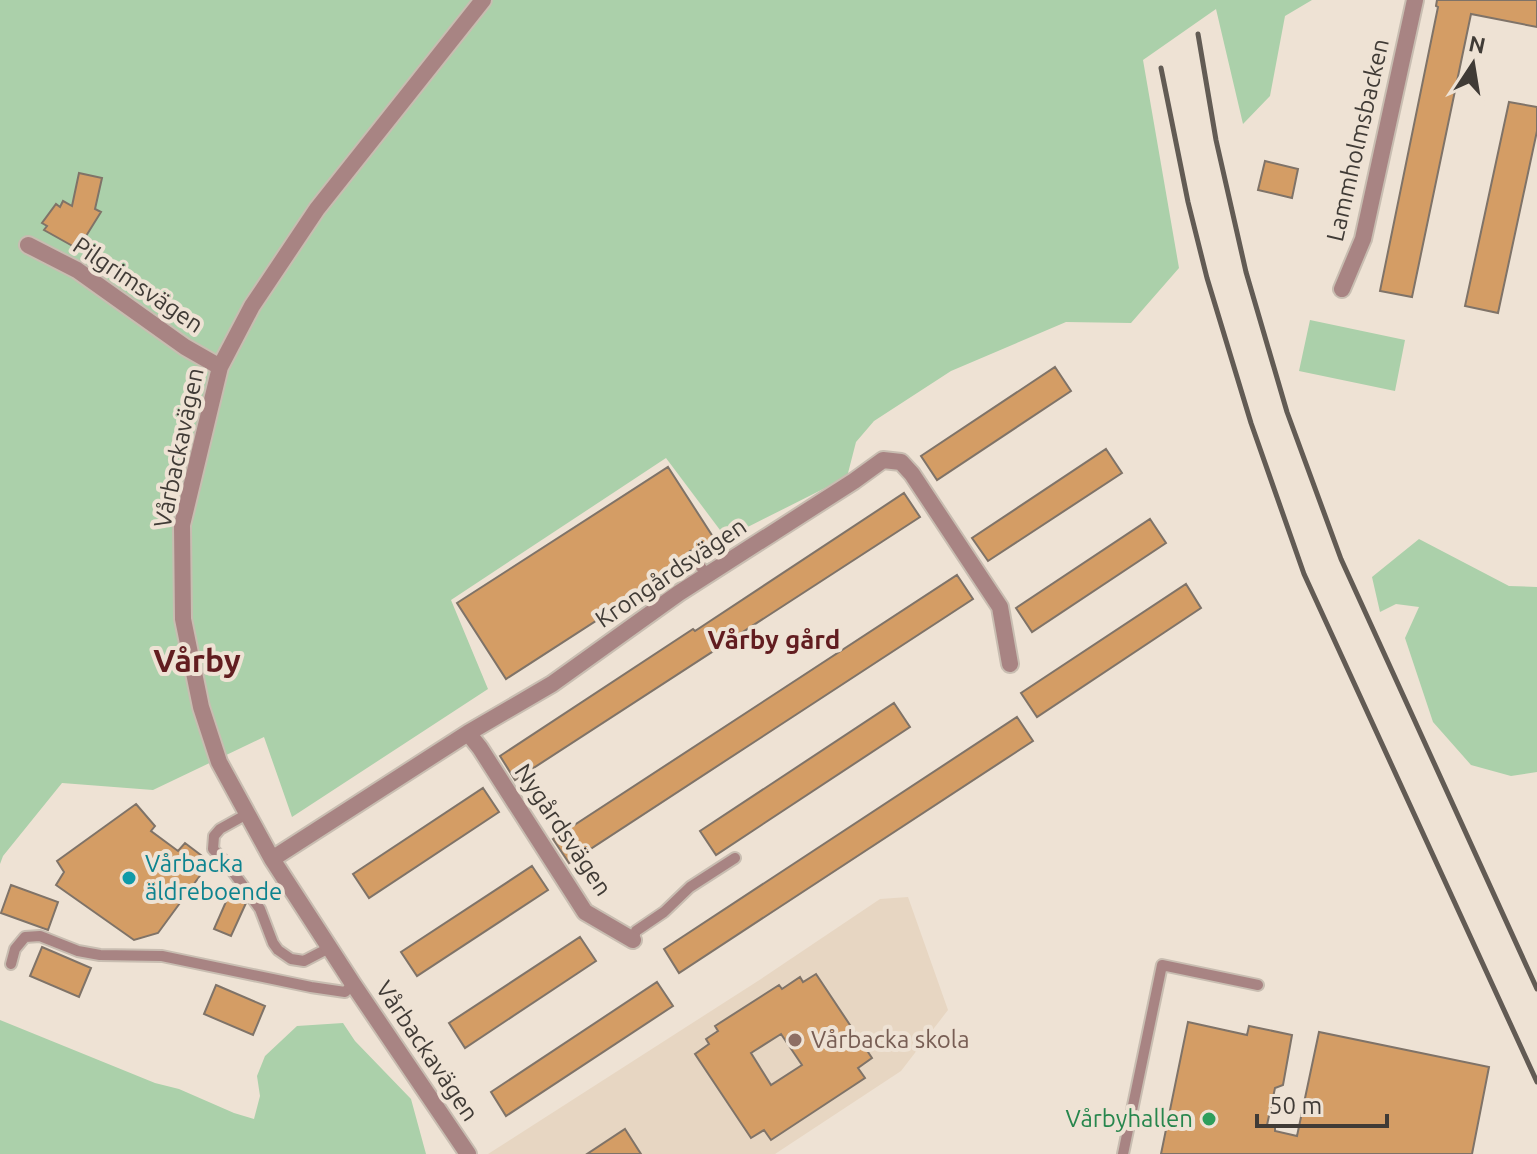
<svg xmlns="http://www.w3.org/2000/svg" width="1537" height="1154" font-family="Ubuntu,sans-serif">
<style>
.built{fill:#e7d6c2}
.green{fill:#abd0aa}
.building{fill:#d49d65;stroke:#7f7368;stroke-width:2;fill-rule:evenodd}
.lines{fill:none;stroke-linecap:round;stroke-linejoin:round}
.service-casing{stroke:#c8bdb1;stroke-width:14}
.minor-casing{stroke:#c8bdb1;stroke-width:20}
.service{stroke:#a88483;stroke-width:10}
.minor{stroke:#a88483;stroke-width:16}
.rail{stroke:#625b54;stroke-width:5}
.culture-dot{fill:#0f9aa8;stroke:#eee2d4;stroke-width:3}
.education-dot{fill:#8d6e63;stroke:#eee2d4;stroke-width:3}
.leisure-dot{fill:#2e9e5b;stroke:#eee2d4;stroke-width:3}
.labels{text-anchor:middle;stroke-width:8;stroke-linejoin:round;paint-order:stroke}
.street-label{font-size:24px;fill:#403b36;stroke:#eee2d4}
.culture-label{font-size:24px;fill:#0d838f;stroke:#eee2d4;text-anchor:start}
.education-label{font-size:24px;fill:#785e54;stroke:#eee2d4;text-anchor:start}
.leisure-label{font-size:24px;fill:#27864d;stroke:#eee2d4;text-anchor:end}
.neighbourhood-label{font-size:26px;font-weight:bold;fill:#621d20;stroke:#eee2d4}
.district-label{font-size:32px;font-weight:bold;fill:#621d20;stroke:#eee2d4}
</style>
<rect width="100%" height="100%" fill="#eee2d4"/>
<path class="built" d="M908 897 948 1010 901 1071 775 1154H488L761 979 880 899Z"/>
<path class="green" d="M0 0H1312L1285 16 1270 96 1243 124 1216 9 1143 60 1179 268 1131 323 1066 322 951 371 874 421 856 442 847 477 726 538 666 458 451 600 488 689 292 817 264 737 153 790 62 783 3 856 0 864Z
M1310 320 1405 340 1395 391 1299 371Z
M1419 539 1509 586 1537 587V772L1511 776 1471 765 1433 722 1405 638 1419 607 1396 604 1380 612 1372 577Z
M0 1020 155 1083 179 1089 234 1113 254 1119 260 1096 257 1076 265 1056 297 1026 343 1023 355 1041 411 1099 426 1154H0Z"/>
<path class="building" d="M1437 0H1537V27L1471 14 1412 297 1380 291 1438 7 1436 6Z
M1509 102 1537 107V131L1498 313 1465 306Z
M1265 161 1298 169 1292 198 1258 190Z
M79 173 102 178 95 209 101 212 78 249 44 230 47 226 42 223 56 204 60 207 63 201 72 206Z
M1055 367 1071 391 937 480 921 456Z
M1106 449 1122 473 988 561 972 538Z
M668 467 717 543 701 554 696 550 690 551 686 556 687 562 506 679 457 603Z
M904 493 920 517 515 780 500 756 693 629 695 631Z
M1150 519 1166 543 1032 632 1016 608Z
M957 575 973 599 569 863 553 839Z
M1186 584 1201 608 1037 717 1021 693Z
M894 703 910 727 716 855 700 831Z
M1017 717 1033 741 679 973 664 949Z
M483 788 499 812 369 898 353 874Z
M136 804 155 826 151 831 178 851 185 843 210 862 158 933 134 940 56 885 64 872 57 861Z
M532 866 548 890 417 976 401 952Z
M11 885 58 902 48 930 1 913Z
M232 888 237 890 246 903 231 936 214 929Z
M580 937 596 961 465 1048 449 1023Z
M42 947 91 968 79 997 30 976Z
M816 974 872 1058 858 1068 865 1078 771 1140 764 1130 751 1138 695 1054 709 1044 706 1039 718 1031 715 1026 779 985 782 989 800 977 803 982ZM781 1034 802 1065 771 1085 751 1053Z
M657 982 673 1006 506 1116 491 1092Z
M216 985 265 1006 253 1035 204 1014Z
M1188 1022 1247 1035 1249 1026 1292 1035 1283 1085 1275 1088 1267 1125 1275 1127V1131L1297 1136 1319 1032 1489 1067 1472 1154H1161Z
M625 1129 641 1154H587Z"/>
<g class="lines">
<g class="service-casing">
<path id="service" d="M694 558 707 575
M247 814 220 829 214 836 213 849 228 865 260 909 273 943 278 950 291 959 304 961 329 948
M633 940 636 931 664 912 690 887 735 858
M11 964 15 949 25 937 40 936 78 951 100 955 162 956 311 987 345 992 353 984
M1123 1154 1162 965 1258 985"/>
</g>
<g class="minor-casing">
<path id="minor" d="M28 245 77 270 185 347 220 367
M1342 289 1363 239 1415 0
M468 733 480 748 585 912 633 940
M272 859 468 733 552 684 679 593 854 481 883 460 901 462 912 474 1000 607 1010 664
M468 1154 353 984 272 859 219 762 201 707 183 619 182 525 220 367 252 306 317 209 483 0"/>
</g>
<use href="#service" class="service"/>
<use href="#minor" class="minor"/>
<path class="rail" d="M1198 34 1216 140 1246 272 1287 412 1341 559 1537 989
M1161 68 1188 202 1207 278 1251 423 1304 574 1537 1082"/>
</g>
<circle class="culture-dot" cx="129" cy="878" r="8"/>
<circle class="education-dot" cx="795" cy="1040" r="8"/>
<circle class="leisure-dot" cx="1209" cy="1119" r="8"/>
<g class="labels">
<g class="street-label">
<text transform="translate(1358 140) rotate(-77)" y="8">Lammholmsbacken</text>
<text transform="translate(138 285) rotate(34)" y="8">Pilgrimsvägen</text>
<text transform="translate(179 448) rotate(-78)" y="8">Vårbackavägen</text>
<text transform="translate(671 573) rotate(-34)" y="8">Krongårdsvägen</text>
<text transform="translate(563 830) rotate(56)" y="8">Nygårdsvägen</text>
<text transform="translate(427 1051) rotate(56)" y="8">Vårbackavägen</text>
</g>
<g class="culture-label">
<text x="145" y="872">Vårbacka<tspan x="145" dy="28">äldreboende</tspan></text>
</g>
<g class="education-label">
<text x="811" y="1048">Vårbacka skola</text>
</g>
<g class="leisure-label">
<text x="1193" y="1127">Vårbyhallen</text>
</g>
<g class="neighbourhood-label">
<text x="774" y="649">Vårby gård</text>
</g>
<g class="district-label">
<text x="197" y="672">Vårby</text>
</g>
</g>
<g transform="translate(1473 64) rotate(12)" stroke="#eee2d4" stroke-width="6" paint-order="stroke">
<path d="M0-6L14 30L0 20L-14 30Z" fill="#403b36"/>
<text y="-12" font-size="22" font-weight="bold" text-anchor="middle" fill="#403b36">N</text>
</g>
<path d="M1257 1114v12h130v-12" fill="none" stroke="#403b36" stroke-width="4"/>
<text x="1269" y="1114" font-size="24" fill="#403b36" stroke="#eee2d4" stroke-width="6" paint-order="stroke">50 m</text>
</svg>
